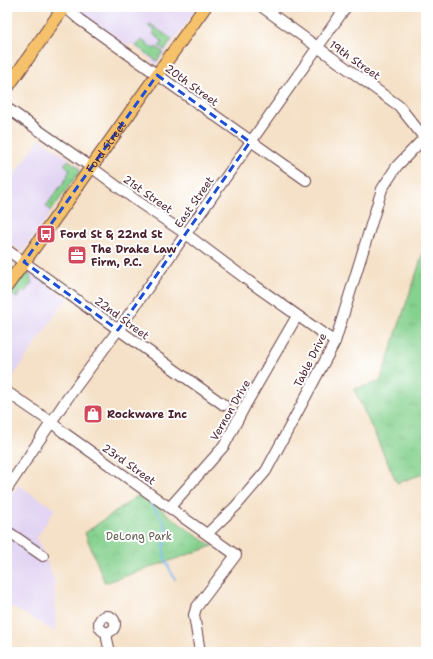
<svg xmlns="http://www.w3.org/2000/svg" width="433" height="659" font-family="'Shantell Sans',sans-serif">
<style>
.built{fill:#e2d4f3}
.grass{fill:url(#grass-tufts);stroke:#68785c}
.park{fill:url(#park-crowns);stroke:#68785c}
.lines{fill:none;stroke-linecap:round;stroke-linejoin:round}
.stream{stroke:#76b5ea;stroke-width:2}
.minor-casing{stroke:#643c42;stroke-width:12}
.major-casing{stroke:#643c42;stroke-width:14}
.minor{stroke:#fff;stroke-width:10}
.major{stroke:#f5c16b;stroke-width:12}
.marked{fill:none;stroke:#1d4ed8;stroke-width:3;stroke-dasharray:8 5;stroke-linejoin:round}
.labels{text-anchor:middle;stroke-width:4;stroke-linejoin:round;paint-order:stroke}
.street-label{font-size:11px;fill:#4a1f2b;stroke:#fff}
.poi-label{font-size:11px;font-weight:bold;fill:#4a1f2b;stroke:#fff;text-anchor:start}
.park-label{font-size:11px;fill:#5f5d4e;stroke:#fff}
</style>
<defs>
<pattern id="grass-tufts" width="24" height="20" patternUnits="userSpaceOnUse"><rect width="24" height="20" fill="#85d18e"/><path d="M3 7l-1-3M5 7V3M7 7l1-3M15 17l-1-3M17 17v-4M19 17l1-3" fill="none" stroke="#74b37b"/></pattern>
<pattern id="park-crowns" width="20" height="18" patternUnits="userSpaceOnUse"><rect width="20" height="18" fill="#85d18e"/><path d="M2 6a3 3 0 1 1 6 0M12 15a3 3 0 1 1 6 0" fill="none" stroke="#74b37b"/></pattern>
</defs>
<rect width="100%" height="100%" fill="#fff"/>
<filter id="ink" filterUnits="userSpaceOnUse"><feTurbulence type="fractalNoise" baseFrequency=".025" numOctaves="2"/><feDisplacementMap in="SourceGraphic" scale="8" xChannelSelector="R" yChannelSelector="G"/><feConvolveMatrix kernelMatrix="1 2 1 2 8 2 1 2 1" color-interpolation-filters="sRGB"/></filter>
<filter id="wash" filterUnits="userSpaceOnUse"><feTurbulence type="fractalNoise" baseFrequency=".012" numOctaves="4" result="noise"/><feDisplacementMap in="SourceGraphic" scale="16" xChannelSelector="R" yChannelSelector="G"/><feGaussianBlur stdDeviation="0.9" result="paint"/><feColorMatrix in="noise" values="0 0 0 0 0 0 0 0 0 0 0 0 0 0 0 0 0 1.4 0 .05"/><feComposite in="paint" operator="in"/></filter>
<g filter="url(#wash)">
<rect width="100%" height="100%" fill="#f5e1c7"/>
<path class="built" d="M71 7H198L156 65 151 62V59L132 45 125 44 75 9H73Z
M40 138 80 167 81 170 23 252 7 242V186Z
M7 256 15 263 7 276Z
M28 270 67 298 8 384 7 295 24 271Z
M18 485 55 509 37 537 54 580 56 632 7 604V500Z"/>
<path class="grass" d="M150 24 172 39 165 50 159 46 162 43 161 40 153 34 155 31 148 26Z
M142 40 154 49 156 47 163 52 157 61 136 46Z
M69 160 79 168 80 171 51 211 46 206 68 176 67 175 70 170 64 164Z
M426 244V473L397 483 354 389 380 382Z
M27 272 29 273 32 283 25 292 22 291 17 298 10 293 24 273Z"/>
<path class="park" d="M143 492C164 513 188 531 213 546L105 583 85 533Z"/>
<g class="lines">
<path class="stream" d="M145 496C152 507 165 518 167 531 169 537 165 541 164 546 162 557 170 570 175 579"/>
</g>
</g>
<g filter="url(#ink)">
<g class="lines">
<g class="minor-casing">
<path id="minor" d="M65 7 80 20 306 180
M262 7 399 106 426 140
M7 108 91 167 137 201 186 234 250 282 335 342
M7 250 224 405
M7 392 51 422 63 432 236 555 196 608 194 615 200 652
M7 489 64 403 118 330 346 7
M170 507 224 446 246 404 297 316
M7 531 43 556
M207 534 236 506 266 471 335 342 382 189 397 166 424 138
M99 624a8 8 0 1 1 16 0a8 8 0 1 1-16 0Z
M107 632V639L110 652"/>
</g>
<g class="major-casing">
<g id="major">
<path d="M7 88 64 7"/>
<path id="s1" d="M7 286 205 7"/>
</g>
</g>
<use href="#minor" class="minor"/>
<use href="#major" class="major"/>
</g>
</g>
<path class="marked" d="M157 75 250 142 118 330 24 262Z"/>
<defs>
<g id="bus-square" transform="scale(1)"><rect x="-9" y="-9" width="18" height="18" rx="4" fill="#d1495b" stroke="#fff"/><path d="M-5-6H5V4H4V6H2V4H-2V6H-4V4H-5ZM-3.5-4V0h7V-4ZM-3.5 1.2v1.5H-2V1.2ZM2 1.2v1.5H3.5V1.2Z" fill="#fff"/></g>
<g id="office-square" transform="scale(1)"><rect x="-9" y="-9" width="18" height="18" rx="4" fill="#d1495b" stroke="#fff"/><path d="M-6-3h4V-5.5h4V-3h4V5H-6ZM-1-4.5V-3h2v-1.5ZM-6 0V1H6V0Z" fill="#fff"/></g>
<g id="shop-square" transform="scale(1)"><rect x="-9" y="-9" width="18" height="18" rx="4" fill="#d1495b" stroke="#fff"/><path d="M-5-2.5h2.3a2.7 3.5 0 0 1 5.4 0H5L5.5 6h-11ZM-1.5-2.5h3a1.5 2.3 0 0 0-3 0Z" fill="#fff"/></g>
</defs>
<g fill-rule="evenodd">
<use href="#bus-square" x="46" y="234"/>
<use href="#office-square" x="77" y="255"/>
<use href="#shop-square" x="93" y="414"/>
</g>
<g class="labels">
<g class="street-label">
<text transform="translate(355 60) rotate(35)" y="4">19th Street</text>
<text transform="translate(192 85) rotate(36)" y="4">20th Street</text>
<text dy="4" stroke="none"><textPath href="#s1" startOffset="171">Ford Street</textPath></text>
<text transform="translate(148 194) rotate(35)" y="4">21st Street</text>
<text transform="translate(194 202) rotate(-55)" y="4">East Street</text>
<text transform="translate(122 318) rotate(36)" y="4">22nd Street</text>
<text transform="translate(310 360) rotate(-63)" y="4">Table Drive</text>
<text transform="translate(230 410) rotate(-60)" y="4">Vernon Drive</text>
<text transform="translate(129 464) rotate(35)" y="4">23rd Street</text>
</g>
<g class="poi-label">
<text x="60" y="238">Ford St &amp; 22nd St</text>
<text x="91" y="253">The Drake Law<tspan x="91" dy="13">Firm, P.C.</tspan></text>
<text x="107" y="418">Rockware Inc</text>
</g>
<g class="park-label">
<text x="139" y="540">DeLong Park</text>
</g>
</g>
<rect width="433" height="659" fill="none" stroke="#fff" stroke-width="24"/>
</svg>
